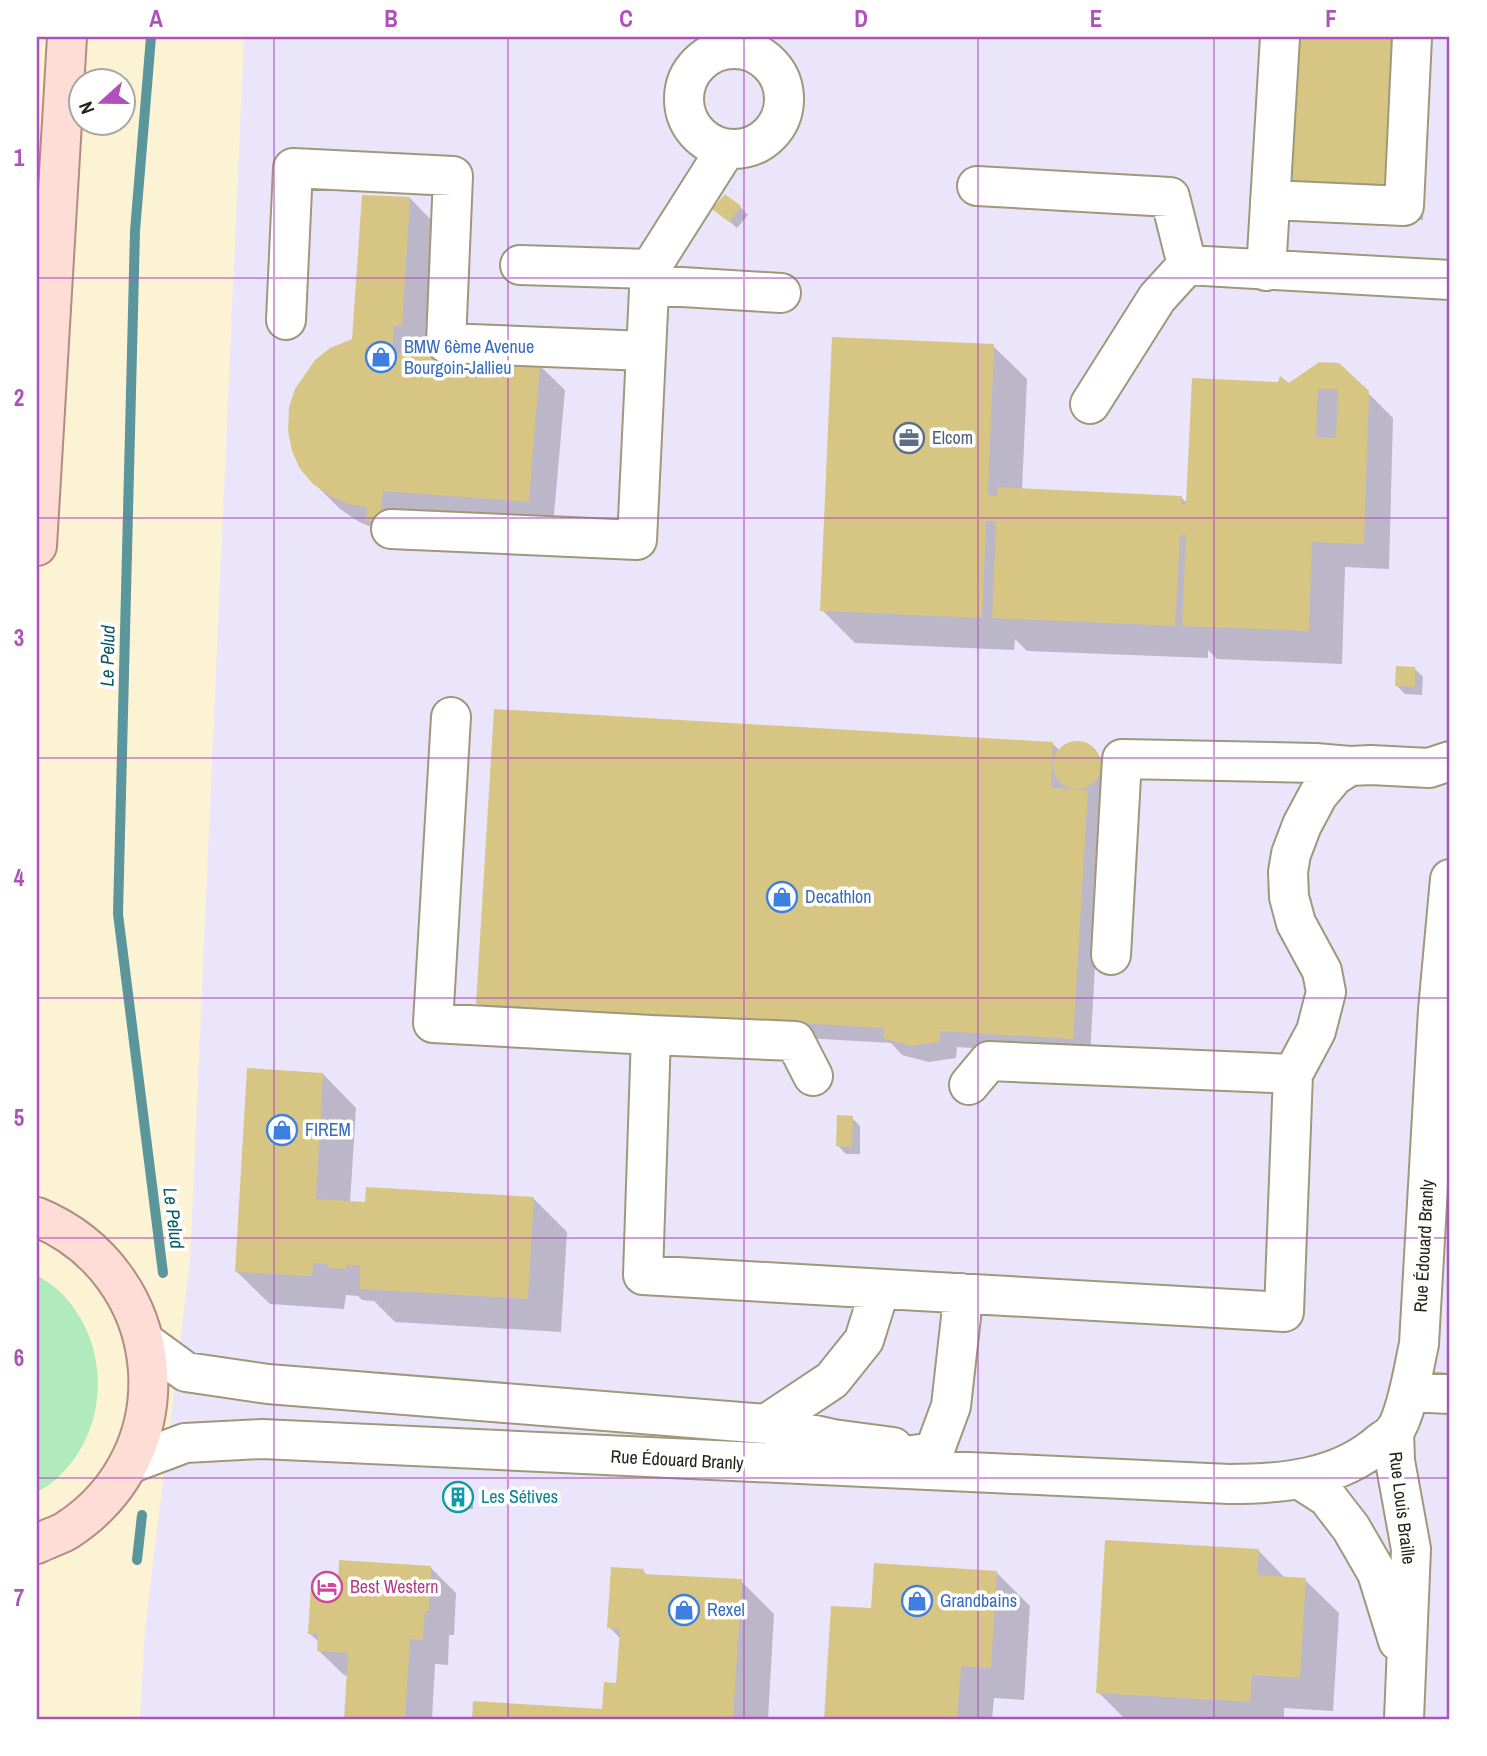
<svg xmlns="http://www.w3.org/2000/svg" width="1487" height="1756" font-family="'Archivo Narrow',sans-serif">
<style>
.commercial{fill:#eae5fb}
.green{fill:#b0eabd}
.shadow{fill:#0003}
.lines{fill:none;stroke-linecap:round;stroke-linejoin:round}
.stream{stroke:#5a969c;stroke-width:10}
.building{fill:#d7c584;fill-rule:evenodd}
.minor-casing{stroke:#9f987b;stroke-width:42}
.major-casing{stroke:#b18d83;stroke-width:42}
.minor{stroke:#fff;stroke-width:38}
.major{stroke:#feddd7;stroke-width:38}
.grid{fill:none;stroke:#af51bb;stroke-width:2;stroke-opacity:0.55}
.labels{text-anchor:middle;stroke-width:7;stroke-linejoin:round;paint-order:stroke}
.shop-label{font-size:18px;fill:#366cbe;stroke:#fff;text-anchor:start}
.service-label{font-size:18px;fill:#4e5e75;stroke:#fff;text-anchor:start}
.street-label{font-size:18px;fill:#252216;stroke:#fff}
.culture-label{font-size:18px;fill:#0d838f;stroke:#fff;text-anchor:start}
.hotel-label{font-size:18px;fill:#b23c85;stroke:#fff;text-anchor:start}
.water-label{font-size:19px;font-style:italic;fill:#075862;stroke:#fff}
.neatline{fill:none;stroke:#af51bb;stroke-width:2.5}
.grid-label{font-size:23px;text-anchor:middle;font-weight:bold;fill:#af51bb}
</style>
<rect width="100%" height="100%" fill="#fcf3d4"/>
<path class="commercial" d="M244 37H1450V1719H140L145 1629 190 1261Z"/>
<path class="green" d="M37 1275C44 1280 53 1285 59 1291 112 1341 111 1432 55 1480 50 1485 43 1488 37 1492Z"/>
<path class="shadow" d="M1295 37 1394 40 1427 73 1423 220 1324 217Z
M410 198 435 224 427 351H419L418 357 539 365 565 390 553 526 377 529 361 523 340 509 314 483 354 341Z
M740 207 748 215 737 228 715 209Z
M993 346 1027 379 1022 490 1181 497 1188 504 1289 386 1339 364 1393 418 1389 569 1345 567 1342 664 1217 659 1208 650V658L1027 651 1015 639 1014 650 855 643 822 610Z
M1415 669 1423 677 1422 695 1405 694 1397 686Z
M1053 744 1061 752 1070 744H1079L1092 749 1109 767 1110 800 1099 804 1104 809 1090 1055 957 1047 956 1058 929 1062 902 1055 891 1043 495 1020 478 1003Z
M323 1074 356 1108 350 1203 534 1199 567 1232 561 1332 395 1322 374 1301 362 1300 358 1296 346 1295 344 1309 270 1304 236 1271Z
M852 1118 860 1126V1154H846L838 1146Z
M465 1494 473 1502V1509H460L452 1501Z
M1258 1550 1286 1579 1305 1580 1339 1613 1333 1711 1284 1708V1719H1125L1098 1692Z
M430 1567 456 1593 454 1635H449L448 1665 435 1664 432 1719H346L348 1676 344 1675 318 1650 319 1642 310 1634 339 1589Z
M643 1571 648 1576 741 1581 774 1614 768 1719H474L475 1703 604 1711 618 1685 621 1639 609 1627Z
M997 1573 1030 1606 1024 1700 994 1698 992 1719H826L833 1607 873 1610Z"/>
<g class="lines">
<path class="stream" d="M151 37 135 231 118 914 163 1273
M137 1560 142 1515"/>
</g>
<path class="building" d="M1294 37 1394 38 1391 187 1289 184Z
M725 194 741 206 729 222 712 209Z
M362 195 410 197 402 326H394L392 353 540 363 529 502 383 491 380 522 366 521 367 507 353 505 334 498 313 484 300 469 292 451 288 431 289 407 295 389 315 360 330 348 352 339Z
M832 337 994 344 988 495 997 496 998 487 1182 496 1181 504H1186L1192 378 1278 382 1280 376 1289 383 1319 362 1339 363 1369 391 1364 544 1312 542 1309 631 1182 626 1186 535 1180 536 1175 626 992 618 996 522 986 521 982 618 820 611ZM1318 389H1338L1336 438 1316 437Z
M1396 666 1415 667V687L1395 686Z
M494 709 1053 742 1051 788 1088 790 1073 1039 940 1031V1042L911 1046 883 1038 884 1028 476 1004Z
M1053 765a24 24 0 1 1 48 0a24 24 0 1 1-48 0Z
M247 1068 323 1073 316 1199 365 1202 366 1187 534 1197 528 1299 360 1289V1265H346V1269L327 1268V1264L313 1263 312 1276 235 1272Z
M837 1115 853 1116 852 1147 836 1146Z
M451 1491 466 1492V1502L450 1501Z
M1105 1540 1259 1549 1257 1575 1306 1578 1300 1678 1252 1675 1250 1702 1096 1693Z
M339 1560 431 1566 429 1611H425L423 1640 410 1639 405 1719H344L348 1653 317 1651 318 1634H308L311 1585 338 1587Z
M874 1563 997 1571 991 1668 961 1666 957 1719H824L831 1606 871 1608Z
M611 1567 644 1569 643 1574 742 1579 733 1719H472L473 1701 602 1709 604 1682 616 1683 620 1629 607 1628Z"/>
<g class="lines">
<g class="minor-casing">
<path id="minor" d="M684 99a50 50 0 1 1 100 0a50 50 0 1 1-100 0Z
M977 186 1170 197 1187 265
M1270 200 1404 206 1412 37
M520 265 650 269 726 149
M1266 271 1280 37
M649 285 781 293
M286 320 293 168 453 176 446 343 646 351
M1090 404 1157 298 1187 265 1450 280
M391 529 637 540 650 269
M451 717 433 1023 651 1035
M1111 955 1122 759 1315 763 1350 766
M813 1076 795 1041 651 1035 643 1275 1284 1312 1293 1074 1316 1031 1326 992 1322 971 1296 923 1289 897 1288 872 1291 854 1302 825 1318 795 1334 776 1350 766 1371 765 1429 768 1450 761
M969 1085 989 1061 1293 1074
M145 1342 186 1372 268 1384 766 1424 833 1439 893 1447
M1409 1392 1450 1394
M766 1424 832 1380 864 1340 880 1289
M1394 1431 1395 1461 1411 1549 1404 1719
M891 1458 934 1452 951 1406 961 1317V1293
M129 1464 185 1443 262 1439 1229 1484C1283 1484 1339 1479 1381 1442 1385 1439 1391 1436 1394 1432 1407 1414 1414 1366 1419 1344L1438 1010 1450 879
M1299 1479 1327 1497 1351 1528 1377 1573 1398 1641"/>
</g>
<g class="major-casing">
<path id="major" d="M37 546 67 37
M37 1217C170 1272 189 1452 66 1531 57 1536 46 1539 37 1544"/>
</g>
<use href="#minor" class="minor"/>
<use href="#major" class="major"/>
</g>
<path class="grid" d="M274 37V1719M508 37V1719M744 37V1719M978 37V1719M1214 37V1719M37 278H1450M37 518H1450M37 758H1450M37 998H1450M37 1238H1450M37 1478H1450"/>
<defs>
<g id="shop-ring" transform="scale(1.575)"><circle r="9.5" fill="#fff" stroke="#3f7fe0" stroke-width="1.5"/><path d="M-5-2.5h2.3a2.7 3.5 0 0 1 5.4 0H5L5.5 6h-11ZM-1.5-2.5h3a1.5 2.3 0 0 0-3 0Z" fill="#3f7fe0"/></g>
<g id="office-ring" transform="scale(1.575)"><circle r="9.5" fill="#fff" stroke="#5c6f8a" stroke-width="1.5"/><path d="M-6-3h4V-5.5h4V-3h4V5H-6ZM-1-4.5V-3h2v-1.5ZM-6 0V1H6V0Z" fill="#5c6f8a"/></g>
<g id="building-ring" transform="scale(1.575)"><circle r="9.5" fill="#fff" stroke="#0f9aa8" stroke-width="1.5"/><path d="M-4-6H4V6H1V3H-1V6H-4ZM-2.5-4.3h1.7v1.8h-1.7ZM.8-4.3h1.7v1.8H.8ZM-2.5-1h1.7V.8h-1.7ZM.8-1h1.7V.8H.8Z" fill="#0f9aa8"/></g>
<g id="hotel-ring" transform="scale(1.575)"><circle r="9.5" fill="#fff" stroke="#d1479c" stroke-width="1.5"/><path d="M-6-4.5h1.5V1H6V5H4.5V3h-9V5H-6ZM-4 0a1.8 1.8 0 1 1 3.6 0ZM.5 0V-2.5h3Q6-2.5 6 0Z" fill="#d1479c"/></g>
</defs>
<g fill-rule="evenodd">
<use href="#shop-ring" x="381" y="357"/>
<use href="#office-ring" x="909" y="438"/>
<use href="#shop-ring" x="782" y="897"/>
<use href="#shop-ring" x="282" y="1130"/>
<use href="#building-ring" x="458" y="1497"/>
<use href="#hotel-ring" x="327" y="1587"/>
<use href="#shop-ring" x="917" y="1601"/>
<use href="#shop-ring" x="684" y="1610"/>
</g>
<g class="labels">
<g class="shop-label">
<text x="404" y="353">BMW 6ème Avenue<tspan x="404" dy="21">Bourgoin-Jallieu</tspan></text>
<text x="805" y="903">Decathlon</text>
<text x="305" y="1136">FIREM</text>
<text x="940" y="1607">Grandbains</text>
<text x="707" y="1616">Rexel</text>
</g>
<g class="service-label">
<text x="932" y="444">Elcom</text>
</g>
<g class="street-label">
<text transform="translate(1424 1246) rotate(-87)" y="6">Rue Édouard Branly</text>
<text transform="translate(677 1460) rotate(3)" y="6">Rue Édouard Branly</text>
<text transform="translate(1402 1508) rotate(83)" y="6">Rue Louis Braille</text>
</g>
<g class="culture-label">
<text x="481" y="1503">Les Sétives</text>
</g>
<g class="hotel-label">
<text x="350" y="1593">Best Western</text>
</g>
<g class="water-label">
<text transform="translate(107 656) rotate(-89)" y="7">Le Pelud</text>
<text transform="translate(174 1218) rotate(83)" y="7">Le Pelud</text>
</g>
</g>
<rect width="1487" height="1756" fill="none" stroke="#ffffff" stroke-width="77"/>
<g transform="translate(102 102) rotate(249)"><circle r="33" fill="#ffffff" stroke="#a8a7a2" stroke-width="2"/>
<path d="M0-5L12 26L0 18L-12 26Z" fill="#af51bb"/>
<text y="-10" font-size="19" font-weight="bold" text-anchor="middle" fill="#252216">N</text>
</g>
<rect x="38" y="38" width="1410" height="1680" class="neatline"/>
<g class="grid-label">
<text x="156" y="27">A</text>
<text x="391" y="27">B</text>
<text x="626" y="27">C</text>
<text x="861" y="27">D</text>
<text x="1096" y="27">E</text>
<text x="1331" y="27">F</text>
<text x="19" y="166">1</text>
<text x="19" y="406">2</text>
<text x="19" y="646">3</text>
<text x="19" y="886">4</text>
<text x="19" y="1126">5</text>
<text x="19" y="1366">6</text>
<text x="19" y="1606">7</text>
</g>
</svg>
